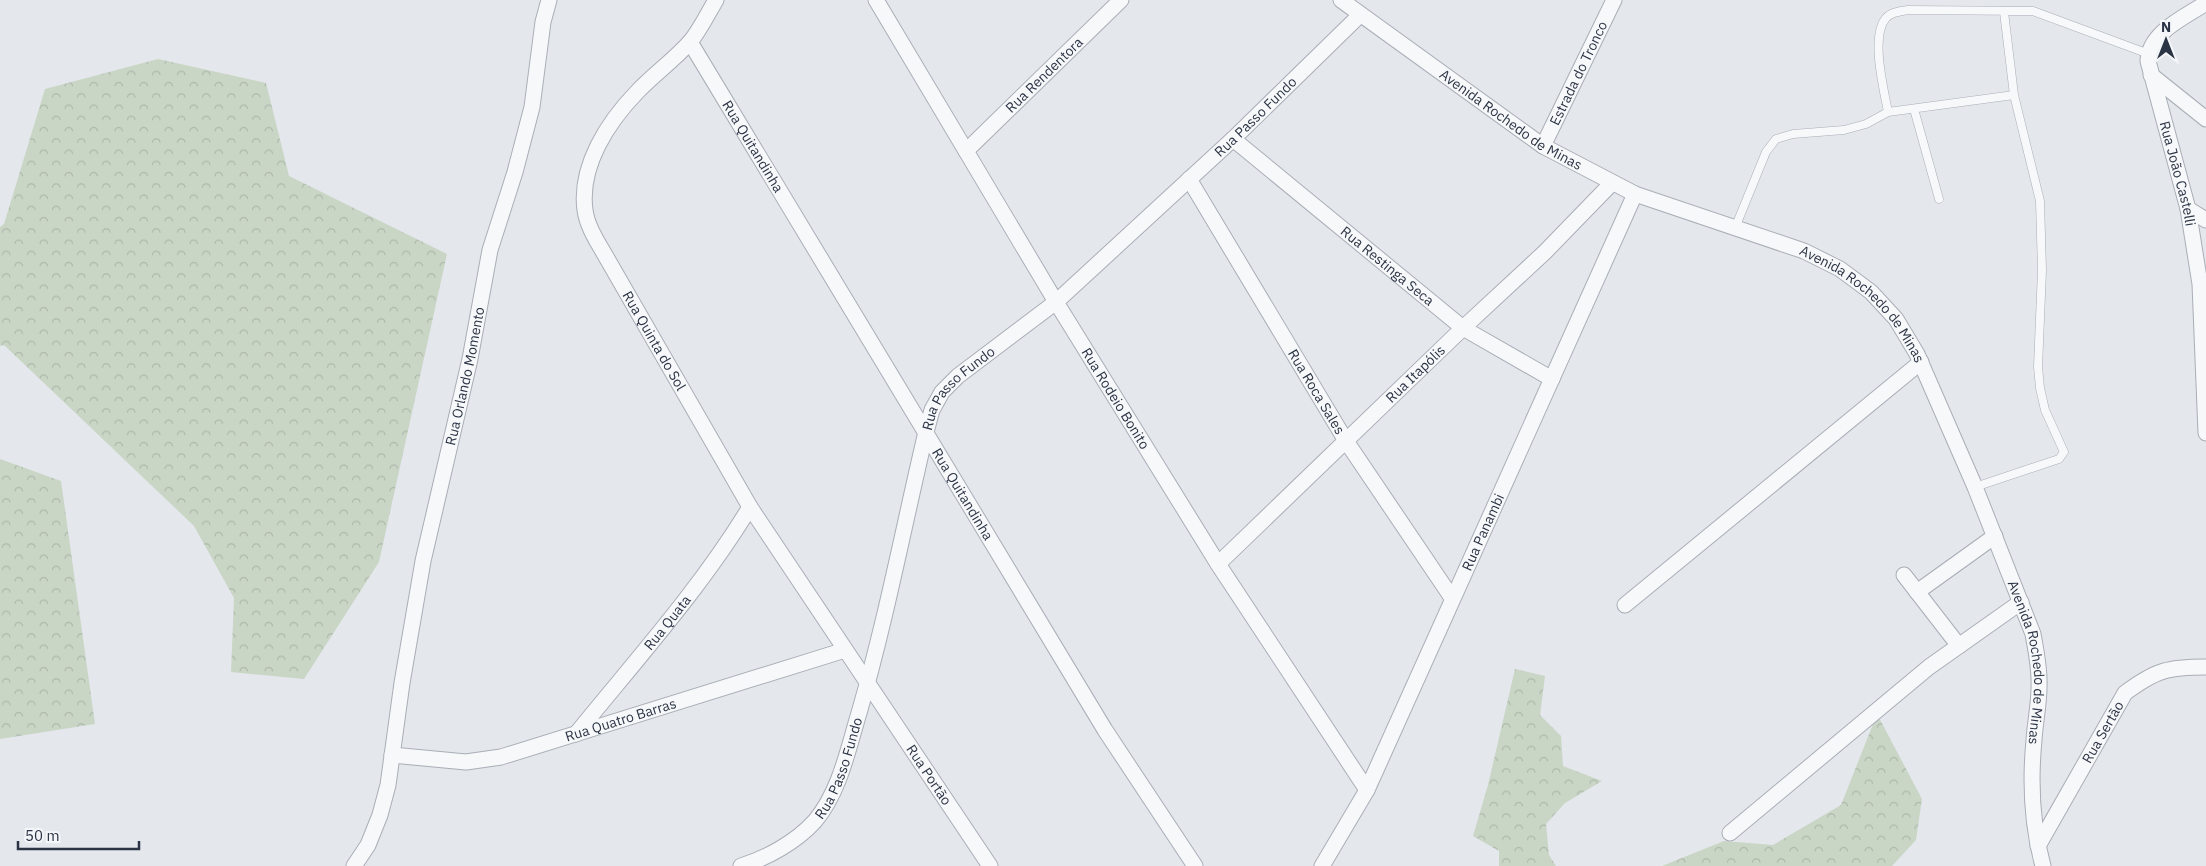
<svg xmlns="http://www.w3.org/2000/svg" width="2206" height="866" font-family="'IBM Plex Sans',sans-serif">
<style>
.forest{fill:url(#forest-crowns)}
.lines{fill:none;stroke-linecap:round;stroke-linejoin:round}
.service-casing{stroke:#a9aeb7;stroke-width:9}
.minor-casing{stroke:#a9aeb7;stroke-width:17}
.service{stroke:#f7f8fa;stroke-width:8}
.minor{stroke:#f7f8fa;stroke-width:15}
.labels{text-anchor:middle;stroke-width:4.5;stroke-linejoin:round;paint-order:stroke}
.street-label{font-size:14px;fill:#2b3445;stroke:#f4f6f9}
</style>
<defs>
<pattern id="forest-crowns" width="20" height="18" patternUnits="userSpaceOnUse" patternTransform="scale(1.25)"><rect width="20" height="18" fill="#c9d6c5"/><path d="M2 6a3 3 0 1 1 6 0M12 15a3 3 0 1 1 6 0" fill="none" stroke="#adb8ab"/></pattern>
</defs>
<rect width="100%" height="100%" fill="#e4e7ec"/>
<path class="forest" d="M158 59 266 83 289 176 447 254 379 562 304 679 231 672 234 598 194 526 4 345 0 346V227L4 224 45 89Z
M0 459 61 481 95 724 0 739Z
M1515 669 1545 676 1540 715 1561 736 1563 766 1602 781 1565 803 1546 824 1549 855 1556 866H1499V851L1473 836 1488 785Z
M1877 714 1922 799 1916 840 1892 866H1662L1724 841 1773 845 1841 805Z"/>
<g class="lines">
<g class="service-casing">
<path id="service" d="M1914 109 1939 199
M1888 112C1884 90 1870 36 1886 18 1891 12 1901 11 1908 10L2033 11 2149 54
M1735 228 1766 152 1776 139 1793 134 1844 130 1866 124 1888 112 2014 95
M1975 487 2059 459 2064 452 2045 410 2040 388 2038 367 2042 270 2040 201 2014 95 2004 12"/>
</g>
<g class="minor-casing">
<g id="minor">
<path id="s1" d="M716 0C708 13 700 30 690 42 674 60 654 74 637 92 608 122 579 166 585 210 587 226 597 241 605 255L750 507 990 866"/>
<path id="s2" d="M876 0 1056 302 1218 564 1367 790"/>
<path id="s3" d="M1341 0 1543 146 1635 194 1804 251 1840 269 1871 292 1896 319 1917 354 1975 487 2033 634C2036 651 2040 669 2039 687 2039 705 2035 723 2034 740 2030 782 2032 826 2043 866"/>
<path id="s4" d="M2206 3C2185 17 2149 32 2148 61L2188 209 2200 284 2206 433"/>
<path id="s5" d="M690 42 1105 730 1195 866"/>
<path d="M2151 75 2206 119"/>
<path id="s6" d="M1233 139 1463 328 1552 379"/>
<path id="s7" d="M1543 146 1614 0"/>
<path id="s8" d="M966 151 1121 0"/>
<path id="s9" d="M1189 179 1346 441 1452 598"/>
<path d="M2188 209 2206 220"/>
<path id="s10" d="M1218 564 1463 328 1545 252 1612 183"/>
<path d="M1904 575 1959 646"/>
<path d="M1917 592 1995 536"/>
<path d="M1625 605 1921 362"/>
<path id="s11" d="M576 734C636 660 701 588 750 507"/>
<path id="s12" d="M392 755 466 762 501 757 845 650"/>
<path d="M1730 833 1929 667 2021 602"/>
<path id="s13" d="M2038 846 2125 693C2156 670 2168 667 2206 667"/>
<path id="s14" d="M354 866 368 845 380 815 388 785 402 683 423 561 470 359 490 250 515 172 532 107 543 22 549 0"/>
<path id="s15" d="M741 866C767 858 796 842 815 821 840 791 848 749 859 713 886 620 904 525 926 432L932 410 942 392 958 376 1056 302 1233 139 1360 15"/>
<path id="s16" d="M1322 866 1367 790 1635 194"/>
</g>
</g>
<use href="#service" class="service"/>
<use href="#minor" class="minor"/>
</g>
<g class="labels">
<g class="street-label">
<text dy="5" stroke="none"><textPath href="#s7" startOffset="81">Estrada do Tronco</textPath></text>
<text dy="5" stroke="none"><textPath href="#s8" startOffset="109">Rua Rendentora</textPath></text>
<text dy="5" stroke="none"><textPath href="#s15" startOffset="955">Rua Passo Fundo</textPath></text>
<text dy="5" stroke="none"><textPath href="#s3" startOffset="208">Avenida Rochedo de Minas</textPath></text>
<text dy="5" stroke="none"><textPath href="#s5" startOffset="122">Rua Quitandinha</textPath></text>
<text dy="5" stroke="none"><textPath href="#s4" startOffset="202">Rua João Castelli</textPath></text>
<text dy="5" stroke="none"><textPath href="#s6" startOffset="200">Rua Restinga Seca</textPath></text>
<text dy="5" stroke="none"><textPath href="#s3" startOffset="612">Avenida Rochedo de Minas</textPath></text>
<text dy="5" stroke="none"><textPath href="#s1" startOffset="404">Rua Quinta do Sol</textPath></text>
<text dy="5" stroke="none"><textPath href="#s10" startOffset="274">Rua Itapólis</textPath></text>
<text dy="5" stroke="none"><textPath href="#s14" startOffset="505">Rua Orlando Momento</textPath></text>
<text dy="5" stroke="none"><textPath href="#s15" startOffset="550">Rua Passo Fundo</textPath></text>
<text dy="5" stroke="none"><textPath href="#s9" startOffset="248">Rua Roca Sales</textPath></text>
<text dy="5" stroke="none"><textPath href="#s2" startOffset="465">Rua Rodeio Bonito</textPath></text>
<text dy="5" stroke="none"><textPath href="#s5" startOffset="528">Rua Quitandinha</textPath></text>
<text dy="5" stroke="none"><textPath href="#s16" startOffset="371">Rua Panambi</textPath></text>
<text dy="5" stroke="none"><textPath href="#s11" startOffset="144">Rua Quata</textPath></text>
<text dy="5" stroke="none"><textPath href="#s3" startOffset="1018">Avenida Rochedo de Minas</textPath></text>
<text dy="5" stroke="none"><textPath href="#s12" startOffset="235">Rua Quatro Barras</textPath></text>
<text dy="5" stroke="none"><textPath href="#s13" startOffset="131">Rua Sertão</textPath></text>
<text dy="5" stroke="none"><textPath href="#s15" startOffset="146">Rua Passo Fundo</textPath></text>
<text dy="5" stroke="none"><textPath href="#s1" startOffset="918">Rua Portão</textPath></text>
</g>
</g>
<g transform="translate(2166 40)" stroke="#f4f6f9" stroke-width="4" paint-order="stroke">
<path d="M0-4L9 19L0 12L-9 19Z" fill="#2b3445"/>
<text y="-8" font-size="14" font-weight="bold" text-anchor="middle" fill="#2b3445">N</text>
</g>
<path d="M18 841v8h121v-8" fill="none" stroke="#2b3445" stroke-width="2.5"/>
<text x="25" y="841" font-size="15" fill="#2b3445" stroke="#f4f6f9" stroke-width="4" paint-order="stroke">50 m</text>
</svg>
